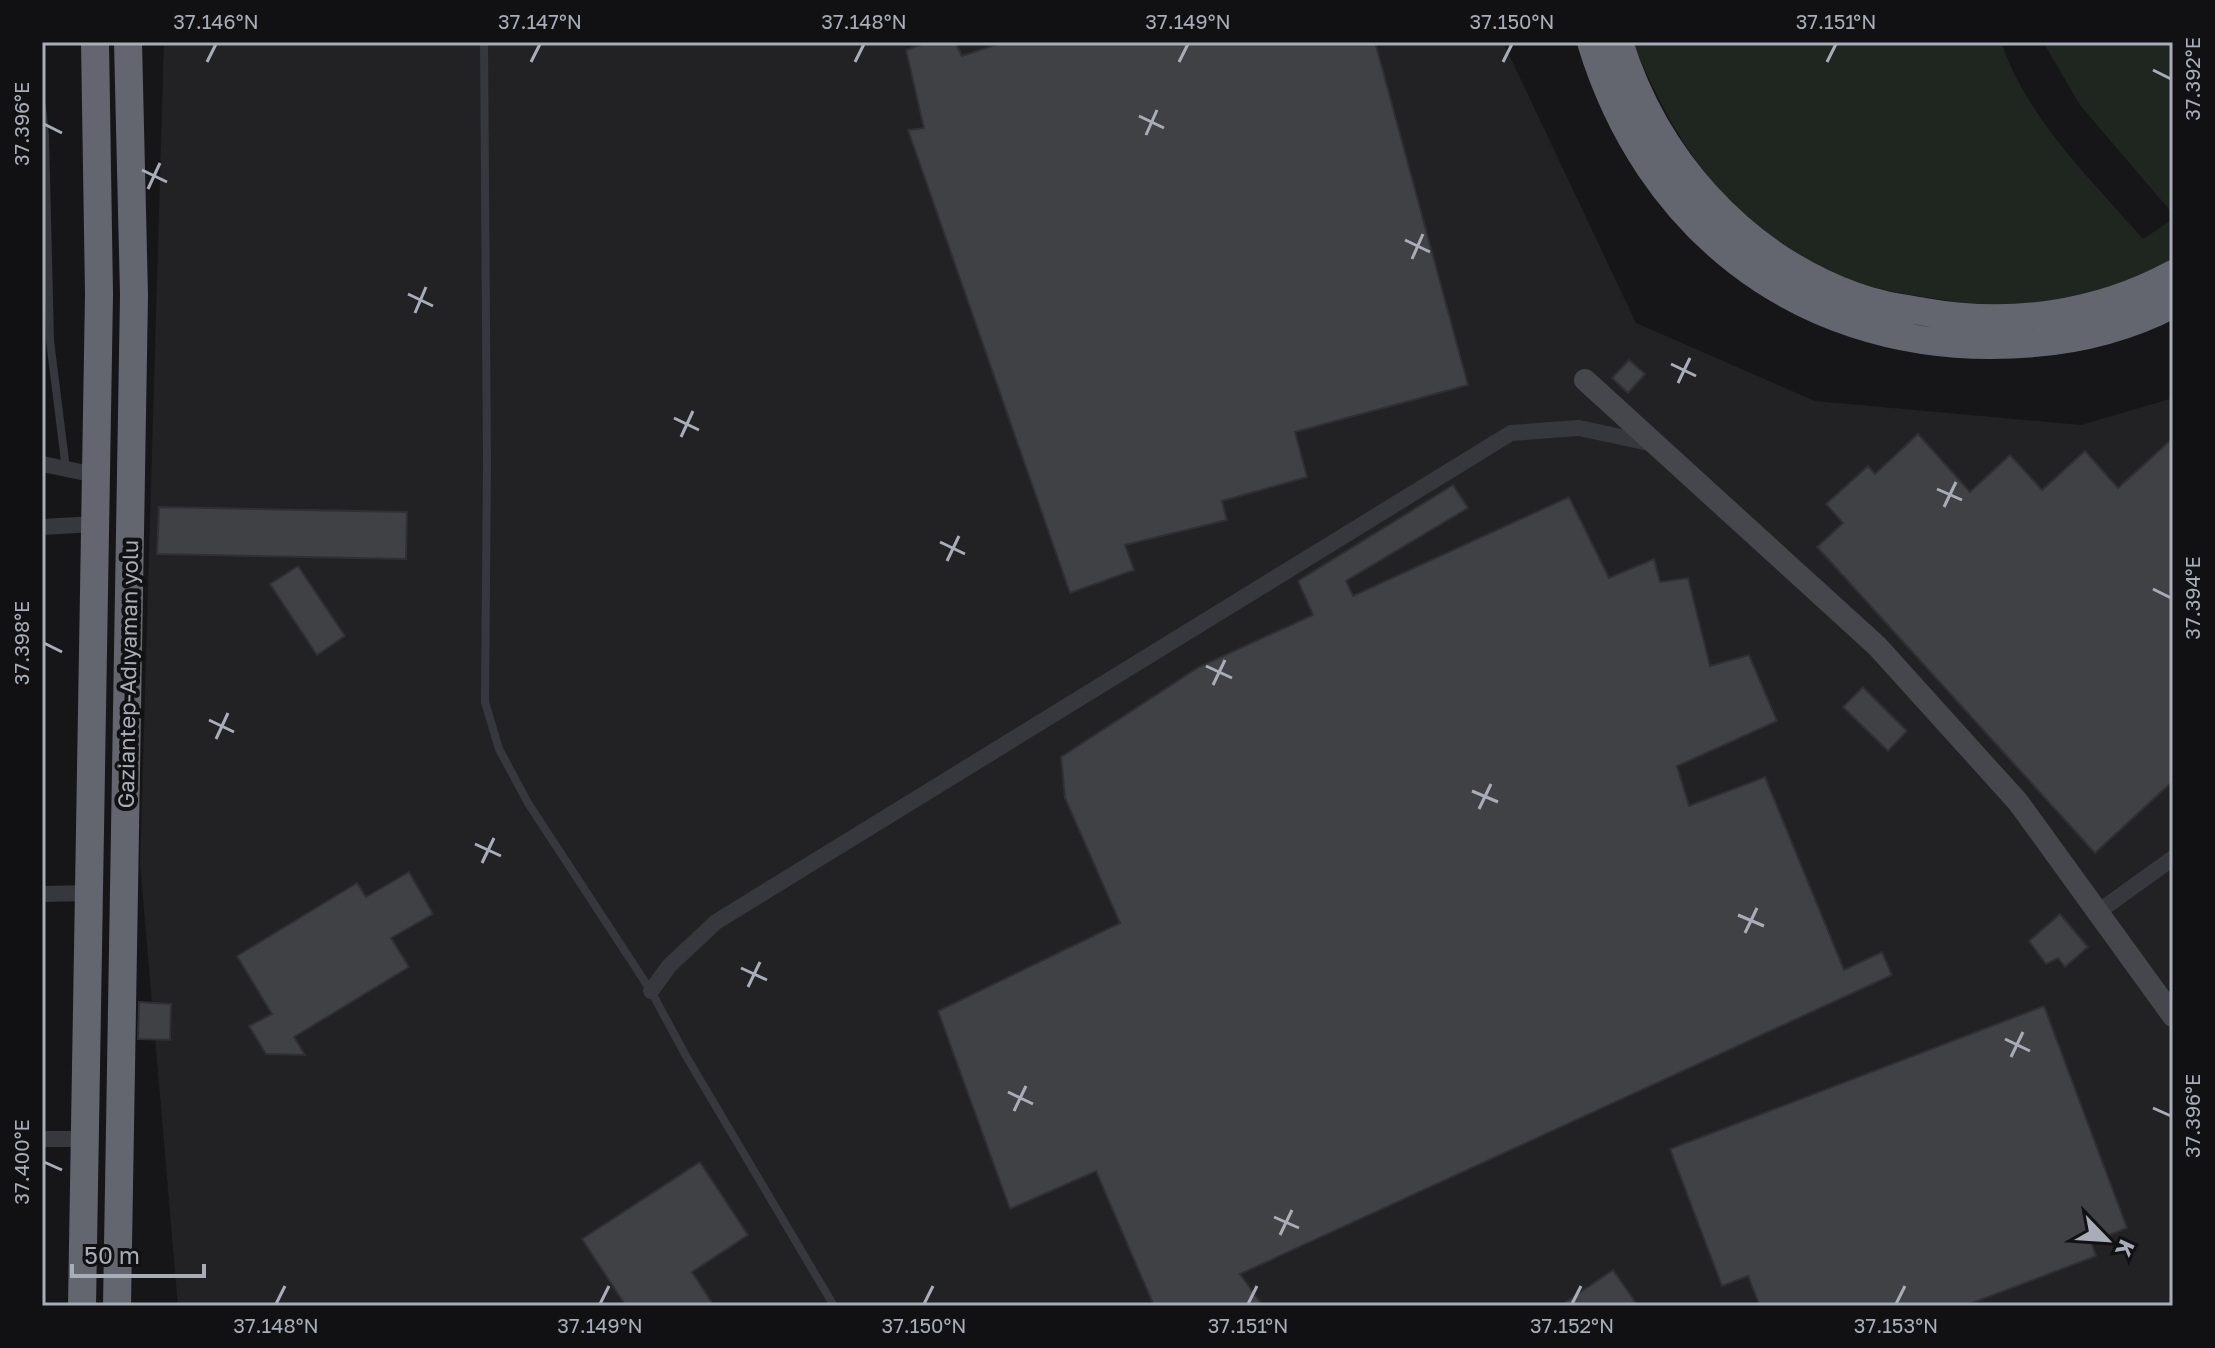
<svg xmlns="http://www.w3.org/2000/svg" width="2215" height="1348" font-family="'Golos Text',sans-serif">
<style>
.built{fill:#222225}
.green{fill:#1e261f}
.building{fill:#404145;stroke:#303034;stroke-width:2}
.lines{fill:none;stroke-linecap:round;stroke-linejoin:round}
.lane{stroke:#37383d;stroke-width:8}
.street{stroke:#37383d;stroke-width:16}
.secondary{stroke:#45474d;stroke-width:22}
.highway{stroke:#63666e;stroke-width:28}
.ticks{fill:none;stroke:#a8adb8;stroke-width:3}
.labels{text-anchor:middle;stroke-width:8;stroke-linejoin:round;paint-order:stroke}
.street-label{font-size:22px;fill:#a8adb8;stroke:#111113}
.neatline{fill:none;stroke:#a8adb8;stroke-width:3}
.ticks-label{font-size:20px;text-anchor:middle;fill:#a8adb8}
</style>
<rect width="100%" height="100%" fill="#161618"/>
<path class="built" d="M164 42H1503L1636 323 1815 401 2081 425 2173 398V1306H178L140 863Z"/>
<path class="green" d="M1633 42H2001C2028 120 2090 178 2143 239L2173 219V260C2129 287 2052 308 2000 308 1984 308 1967 304 1952 301 1924 297 1895 293 1868 286 1833 277 1779 246 1752 222 1694 171 1662 112 1633 42Z
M2043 42H2173V214L2080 105Z"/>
<path class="building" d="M928 42H955L962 56 1004 42H1375L1468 385 1295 432 1307 477 1222 501 1227 520 1125 545 1134 570 1070 593 908 130 924 128 906 50Z
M1629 360 1645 374 1628 393 1612 378Z
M1918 434 1970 492 2010 455 2042 490 2085 451 2118 488 2173 438V781L2095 853 1817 547 1843 523 1826 504 1868 466 1875 474Z
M1453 485 1468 508 1346 581 1353 596 1569 497 1609 578 1654 559 1660 582 1688 578 1710 666 1749 655 1777 721 1677 766 1689 806 1765 777 1844 970 1882 952 1892 975 1240 1274 1263 1306H1154L1096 1171 1010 1209 938 1011 1120 923 1065 798 1061 757 1199 667 1313 615 1298 581Z
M159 507 407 512 406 559 157 554Z
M298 566 345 636 317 655 270 584Z
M1863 687 1907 731 1888 751 1843 707Z
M409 872 433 914 391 938 409 967 294 1037 305 1055 266 1054 249 1026 272 1014 237 956 357 883 366 897Z
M2060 914 2088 947 2065 967 2058 958 2046 964 2029 941Z
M139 1002 171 1004 170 1040 138 1039Z
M2044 1006 2127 1228 2091 1242 2096 1256 1964 1306H1760L1748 1276 1722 1286 1670 1149Z
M700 1162 748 1235 692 1272 714 1306H626L582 1239Z
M1613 1270 1638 1306H1560Z"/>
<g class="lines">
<path class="lane" d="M484 42 487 462 485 702 499 749 528 803 651 991 686 1056 834 1306
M42 107 45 136 50 341 66 469"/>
<path class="street" d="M42 464 96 475
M42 527 95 524
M42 894 89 893
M2098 912 2173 858
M651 991 669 966 716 922 1511 433 1579 428 1654 444
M42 1139H85"/>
<path class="secondary" d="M1585 380 1877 646 2018 802 2173 1016"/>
<path class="highway" d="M1591 42C1647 227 1796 345 1991 345 2055 345 2116 334 2173 304
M1619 42C1655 158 1740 254 1854 296 1878 305 1901 308 1925 312 2010 327 2097 315 2173 274
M82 1306 99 294 95 42
M117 1306 134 295 128 42"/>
</g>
<path class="ticks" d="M207 62 216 44M531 62 540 44M855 62 864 44M1179 62 1188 44M1503 62 1512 44M1827 62 1836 44M2153 70 2171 79M1139 116 1164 128M44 124 62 133M1146 135 1157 110M142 170 167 182M148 189 160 163M1405 240 1430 252M1412 259 1423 234M408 294 433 306M415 313 426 287M1671 364 1696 376M1678 383 1690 358M674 418 699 430M681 437 693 411M1937 489 1962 500M1944 507 1956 482M940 542 965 554M947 561 959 536M2153 589 2171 598M44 643 62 652M1206 666 1232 678M1213 685 1225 660M209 720 234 732M216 739 228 713M1472 791 1498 802M1479 809 1491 784M475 844 501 856M482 863 494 838M1738 915 1764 926M1745 933 1757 908M741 968 767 980M748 987 760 962M2005 1039 2030 1051M2011 1057 2023 1032M1008 1092 1033 1104M2153 1108 2171 1116M1014 1111 1026 1086M44 1162 62 1170M1274 1217 1299 1228M1280 1235 1292 1210M276 1304 285 1286M600 1304 609 1286M924 1304 933 1286M1248 1304 1257 1286M1572 1304 1581 1286M1896 1304 1905 1286"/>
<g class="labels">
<g class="street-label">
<text transform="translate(128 674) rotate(-89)" y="8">Gaziantep-Adıyaman yolu</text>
</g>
</g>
<rect width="2215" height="1348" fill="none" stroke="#111113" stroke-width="88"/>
<g transform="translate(2107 1240) rotate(115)" stroke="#111113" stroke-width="6" paint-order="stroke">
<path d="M0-6L14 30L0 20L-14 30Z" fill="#a8adb8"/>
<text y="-12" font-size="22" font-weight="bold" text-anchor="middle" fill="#a8adb8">K</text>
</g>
<path d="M72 1264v12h132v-12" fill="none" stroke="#a8adb8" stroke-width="4"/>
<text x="84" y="1264" font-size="24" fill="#a8adb8" stroke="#111113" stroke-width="6" paint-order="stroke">50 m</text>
<rect x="44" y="44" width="2127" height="1260" class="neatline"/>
<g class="ticks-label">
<text x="216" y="29">37.146°N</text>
<text x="540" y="29">37.147°N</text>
<text x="864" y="29">37.148°N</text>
<text x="1188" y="29">37.149°N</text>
<text x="1512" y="29">37.150°N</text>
<text x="1836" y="29">37.151°N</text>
<text transform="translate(2193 79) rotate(-90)" y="7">37.392°E</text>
<text transform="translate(22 124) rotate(-90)" y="7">37.396°E</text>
<text transform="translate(2193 598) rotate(-90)" y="7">37.394°E</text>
<text transform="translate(22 643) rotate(-90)" y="7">37.398°E</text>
<text transform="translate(2193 1116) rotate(-90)" y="7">37.396°E</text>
<text transform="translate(22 1162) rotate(-90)" y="7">37.400°E</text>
<text x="276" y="1333">37.148°N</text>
<text x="600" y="1333">37.149°N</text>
<text x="924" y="1333">37.150°N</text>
<text x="1248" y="1333">37.151°N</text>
<text x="1572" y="1333">37.152°N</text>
<text x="1896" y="1333">37.153°N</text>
</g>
</svg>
